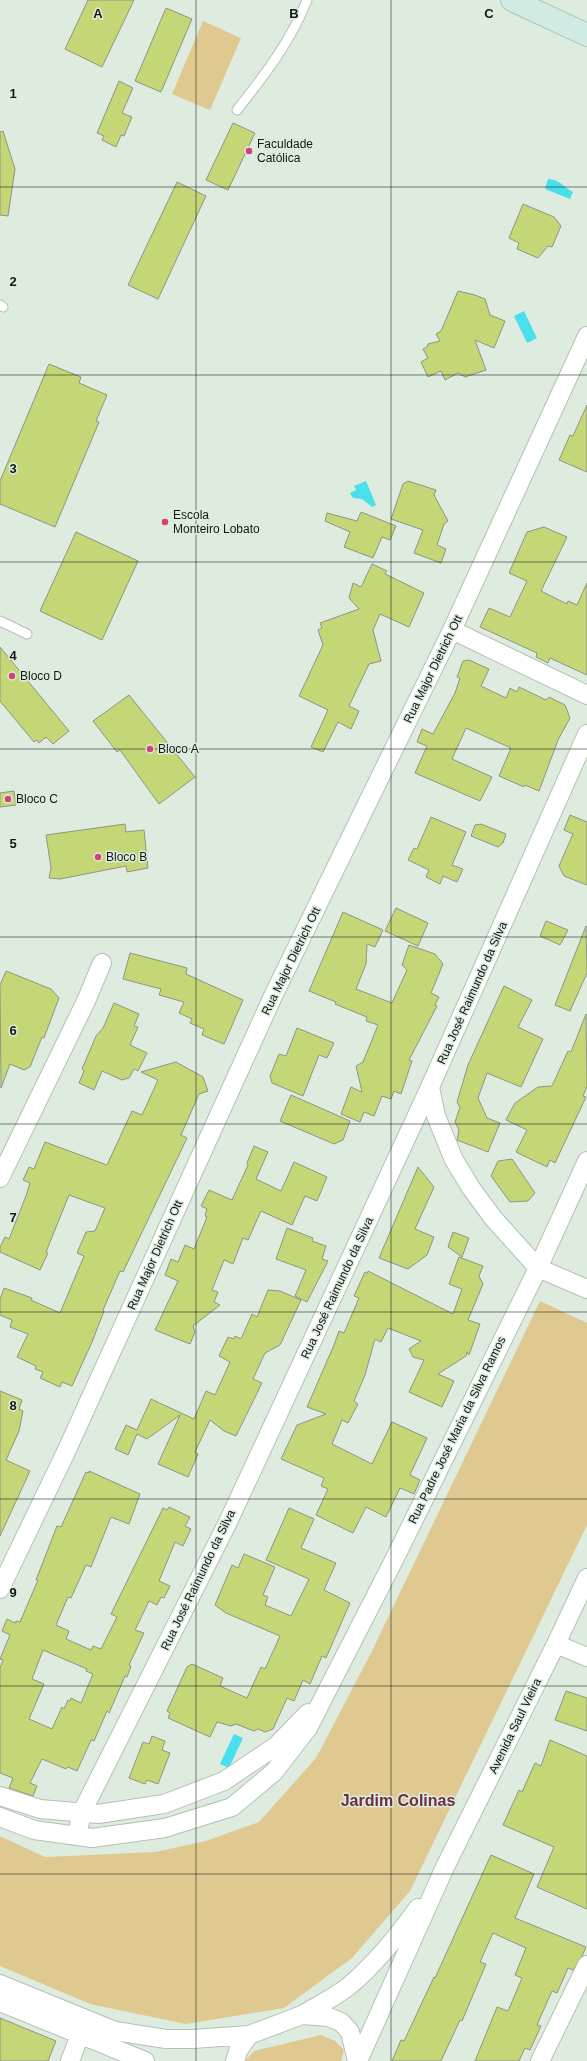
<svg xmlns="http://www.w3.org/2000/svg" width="587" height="2061" font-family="Helvetica,sans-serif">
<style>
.green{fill:#dfc990}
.water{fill:#4adfed}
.building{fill:#c4d676;stroke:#909484;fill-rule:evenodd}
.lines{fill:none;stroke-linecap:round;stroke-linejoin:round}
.lane-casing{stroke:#b3c0b4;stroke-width:11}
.street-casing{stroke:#b3c0b4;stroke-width:20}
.secondary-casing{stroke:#b3c0b4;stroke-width:24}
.lane{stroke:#fff;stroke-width:9}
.street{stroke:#fff;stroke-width:18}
.secondary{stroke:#cfebe4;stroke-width:22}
.grid{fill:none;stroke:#131813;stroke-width:1;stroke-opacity:0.55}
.poi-dot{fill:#d04374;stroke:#deecdf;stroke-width:1.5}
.labels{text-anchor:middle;stroke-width:3;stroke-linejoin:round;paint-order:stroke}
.poi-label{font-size:12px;fill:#131813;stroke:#deecdf;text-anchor:start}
.street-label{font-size:12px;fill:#131813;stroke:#deecdf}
.district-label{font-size:16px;font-weight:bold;fill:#702b41;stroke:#deecdf}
.grid-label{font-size:13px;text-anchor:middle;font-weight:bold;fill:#131813;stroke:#deecdf;stroke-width:3;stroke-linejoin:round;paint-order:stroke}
</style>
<rect width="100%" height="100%" fill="#deecdf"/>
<path class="green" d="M203 21 241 38 210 110 172 94Z
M540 1301 587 1323V1525L410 1891 352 1958 284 2008 186 2024 90 2004 0 1966V1836L45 1857 155 1852 206 1841 259 1822 316 1758 371 1653Z
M321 2035 335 2041 344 2050 341 2061H245L254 2051Z"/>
<path class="water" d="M548 179C560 179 564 188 573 192L570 199 545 189Z
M524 311 537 338 527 343 514 316Z
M366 481 376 505 372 507 362 499 353 498 350 493 356 490 354 486Z
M234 1734 243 1738 229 1768 220 1764Z"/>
<path class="building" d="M88 0H134L102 67 65 49Z
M166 8 192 19 161 92 135 81Z
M119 81 133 88 122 113 132 117 124 136 121 135 116 147 102 140 104 136 97 133Z
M233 123 255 133 228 190 206 180Z
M3 131 15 169 8 216 0 215V132Z
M177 182 206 196 158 299 128 285Z
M523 204 554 217 561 226 552 247 548 246 538 258 517 249 519 243 509 238Z
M458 291 475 295 485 299 490 315 505 321 494 348 475 340 486 370 465 377 458 373 445 380 441 371 428 377 421 362 428 358 423 349 427 347 428 344 440 341 436 334 441 331Z
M49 364 81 377 79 383 107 395 96 421 99 422 55 527 0 504V481Z
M587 405V472L559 460 570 435 573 436Z
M408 481 436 490 434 495 448 521 444 524 437 545 446 549 441 563 414 553 423 530 391 519 403 484Z
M361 512 396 526 390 540 382 537 373 558 344 547 350 532 325 521 327 513 357 521Z
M544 527 567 537 541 591 567 604 568 601 577 605 587 583V675L550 658 548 663 536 657 537 653 480 627 489 608 510 617 527 581 509 573 527 532Z
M76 532 138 561 102 640 40 611Z
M372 564 387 571 385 574 424 593 409 627 380 614 373 630 381 661 369 664 349 706 359 711 351 729 338 722 323 752 311 747 328 710 299 696 323 645 318 630 322 628 320 623 359 609 349 598 353 583 361 587Z
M0 647 69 731 53 744 46 737 39 743 37 740 34 742 0 701Z
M469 660 489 669 481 686 506 698 510 688 517 692 519 687 546 700 549 697 565 705 570 718 558 740 539 791 525 785 524 787 499 776 511 748 466 728 452 759 492 777 480 801 415 773 427 746 417 742 422 729 433 734 455 693 460 678 457 677 463 661Z
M129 695 195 777 159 804 120 750 117 752 93 721Z
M14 791 16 805 0 807V793Z
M570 815 587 822V885L564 876 559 866 573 834 564 830Z
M431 817 466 832 452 865 463 869 457 882 443 876 440 884 426 877 429 870 408 860 414 848 417 849Z
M125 824 126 832 144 830 148 868 127 872 126 866 60 879 49 878 51 868 46 835Z
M481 824 506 834 503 843 498 847 471 836 475 825Z
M396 908 428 923 418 946 385 931Z
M343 912 383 930 375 947 367 944 366 964 356 989 392 1003 407 970 402 965 409 945 435 954 443 964 431 993 439 997 435 1005 437 1006 409 1060 412 1061 401 1094 394 1091 391 1099 382 1096 374 1116 364 1112 360 1122 341 1114 351 1087 362 1092 356 1066 363 1062 378 1025 366 1021 367 1017 335 1004 336 1002 309 991Z
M546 921 568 930 560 945 540 936Z
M586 926 587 973 570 1011 555 1005Z
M130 953 187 968 186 974 243 1000 224 1044 202 1035 204 1029 190 1023 192 1019 179 1013 184 1002 159 995 161 989 123 979Z
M6 971 51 989 59 998 44 1038 42 1037 30 1067 24 1070 10 1064 1 1088 0 985Z
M504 986 532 1000 518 1027 543 1039 521 1087 487 1073 478 1098 487 1118 500 1123 488 1152 457 1140 459 1130 455 1122 460 1107 457 1102 468 1065Z
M114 1003 139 1014 134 1026 138 1027 130 1045 147 1053 138 1071 134 1069 129 1078 122 1080 102 1071 94 1090 79 1083 84 1071 82 1069 96 1036 103 1028Z
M586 1014 587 1086 583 1096 586 1097 555 1163 550 1160 547 1167 516 1152 527 1130 506 1120 515 1103 538 1087 552 1086 568 1051 571 1052Z
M297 1028 334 1043 327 1058 319 1055 303 1096 272 1083 270 1076 279 1054 286 1056Z
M176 1062 203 1077 208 1091 199 1094 181 1135 187 1138 123 1272 120 1271 103 1310 104 1311 92 1342 72 1386 62 1382 60 1387 40 1378 43 1372 35 1369 36 1366 17 1357 28 1334 10 1327 12 1320 0 1315V1299L4 1288 32 1298 31 1300 60 1313 84 1256 77 1253 86 1232 95 1231 105 1208 69 1195 46 1252 48 1253 40 1270 0 1252V1247L5 1237 9 1239 26 1196 30 1183 23 1180 29 1167 34 1169 45 1142 107 1165 132 1111 142 1115 158 1080 141 1072Z
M291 1095 350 1121 343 1140 334 1144 280 1121Z
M254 1146 268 1152 256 1179 281 1191 294 1162 327 1177 317 1201 305 1196 292 1225 261 1211 248 1240 243 1238 233 1264 224 1260 212 1290 218 1292 214 1302 220 1305 193 1326 195 1332 190 1344 155 1330 178 1281 165 1275 171 1259 178 1262 185 1245 194 1249 207 1217 205 1216 207 1209 201 1206 209 1190 232 1200 248 1165 247 1163Z
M512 1159 535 1193 528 1201 510 1202 491 1176 498 1161Z
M418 1167 434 1187 415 1229 434 1237 427 1255 408 1269 379 1258Z
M287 1228 313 1238 312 1241 326 1246 322 1259 328 1261 307 1302 295 1296 306 1270 276 1259Z
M453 1232 469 1238 462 1257 448 1247Z
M459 1257 483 1266 479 1276 483 1284 468 1320 480 1324 469 1355 467 1352 466 1356 438 1374 454 1381 442 1407 409 1392 424 1360 413 1357 409 1349 421 1341 388 1328 381 1342 375 1339 365 1375 354 1401 358 1404 348 1423 342 1420 332 1444 372 1464 392 1422 427 1438 410 1475 420 1480 414 1494 400 1488 386 1517 366 1507 353 1533 316 1515 328 1489 321 1486 324 1478 281 1459 297 1425 326 1414 307 1407 334 1345 339 1331 344 1333 359 1298 354 1296 365 1272 367 1273 368 1271 453 1314 462 1289 449 1284Z
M268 1290 280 1291 301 1300 280 1345 265 1353 253 1379 262 1383 236 1436 224 1431 210 1420 195 1452 198 1454 188 1477 158 1464 180 1415 147 1439 137 1434 128 1455 115 1449 126 1425 137 1430 151 1399 194 1419 206 1391 215 1395 230 1362 219 1356 228 1337 234 1339 235 1336 241 1339 252 1314 257 1317Z
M0 1391 22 1400 19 1409 23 1411 19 1431 6 1460 30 1471 0 1536Z
M89 1471 140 1494 129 1524 111 1517 91 1567 86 1565 71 1598 68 1597 56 1625 69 1631 66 1639 91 1650 93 1646 101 1649 117 1617 111 1614 163 1508 167 1510 169 1507 190 1517 185 1526 191 1529 183 1546 175 1542 159 1581 170 1586 164 1598 161 1597 157 1605 149 1601 135 1630 144 1633 129 1665 131 1666 127 1677 125 1676 109 1713 107 1711 94 1741 91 1740 77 1771 68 1767 66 1769 42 1759 30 1783 37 1786 33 1796 9 1788 13 1778 0 1773V1668L3 1660 0 1659 10 1635 2 1631 7 1619 15 1623 16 1621 20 1622 38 1580H36L57 1526 61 1527 86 1472 89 1473ZM43 1650 87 1669 86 1671 93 1674 81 1703 71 1698 70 1701 68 1700 64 1709 62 1707 52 1729 29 1719 44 1684 32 1679Z
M289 1508 314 1519 301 1548 336 1563 324 1590 350 1603 326 1658 322 1656 310 1684 303 1680 294 1701 287 1698 273 1729 265 1732 258 1729 254 1731 236 1724 231 1726 217 1722 210 1737 168 1718 170 1713 167 1711 187 1667 192 1664 223 1678 220 1686 247 1698 261 1667 265 1669 280 1636 226 1613 215 1605 232 1565 238 1568 244 1554 275 1567 263 1595 268 1597 265 1605 291 1616 309 1579 266 1560Z
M566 1691 587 1698V1731L555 1720Z
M152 1736 165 1741 162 1750 170 1753 158 1784 147 1780 145 1784 129 1778 143 1742 149 1744Z
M550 1740 587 1756V1909L537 1887 554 1847 503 1825 519 1790 522 1792 535 1763 541 1766Z
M491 1855 534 1874 515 1918 586 1947 582 1956 573 1970 568 1968 557 1993 552 1991 537 2025 541 2026 530 2050 525 2048 519 2061H475L497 2007 508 2011 522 1978 515 1975 526 1948 493 1933 480 1962 486 1964 462 2021 460 2020 441 2061H392L401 2040 404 2041 434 1977 435 1978Z
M0 2018 56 2041 48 2061H0Z"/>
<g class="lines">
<g class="lane-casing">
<path id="lane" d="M237 110C264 76 291 41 307 0
M0 305 3 307
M0 621 27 634"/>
</g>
<g class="street-casing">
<path id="street" d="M452 630 587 695
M430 1087 436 1116 454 1160 471 1188 493 1218 538 1268 587 1289
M0 1178 86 1001 102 963
M0 1589 65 1454 274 994 452 630 587 336
M556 1644 587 1657
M0 1796 40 1809 98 1814 164 1804 224 1781 276 1746 308 1713
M0 1817 34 1830 92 1838 165 1828 232 1807 274 1772 308 1728 394 1560 538 1268 587 1161
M77 1836 82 1812 228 1522 430 1087 587 734
M0 1984 115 2031 166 2039H193L249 2035 302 2015 328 2017 341 2022 350 2032 357 2061
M0 2002 145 2061
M302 2015C317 2006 335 1997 349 1986 375 1964 398 1936 418 1908
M70 2061 84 2024
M235 2061 238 2051 249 2035
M358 2061 445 1867 556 1644 587 1578
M540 2061 587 1965"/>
</g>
<g class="secondary-casing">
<path id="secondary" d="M512 0 587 35"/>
</g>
<use href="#lane" class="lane"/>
<use href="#street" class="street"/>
<use href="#secondary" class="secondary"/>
</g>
<path class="grid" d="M196 0V2061M391 0V2061M0 187H587M0 375H587M0 562H587M0 749H587M0 937H587M0 1124H587M0 1312H587M0 1499H587M0 1686H587M0 1874H587"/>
<g class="poi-dot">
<circle cx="249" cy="151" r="4"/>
<circle cx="165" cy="522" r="4"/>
<circle cx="12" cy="676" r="4"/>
<circle cx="150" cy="749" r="4"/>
<circle cx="8" cy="799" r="4"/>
<circle cx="98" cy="857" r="4"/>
</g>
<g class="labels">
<g class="poi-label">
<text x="257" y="148">Faculdade<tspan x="257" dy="14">Católica</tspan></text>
<text x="173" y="519">Escola<tspan x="173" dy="14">Monteiro Lobato</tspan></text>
<text x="20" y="680">Bloco D</text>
<text x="158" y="753">Bloco A</text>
<text x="16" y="803">Bloco C</text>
<text x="106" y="861">Bloco B</text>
</g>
<g class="street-label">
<text transform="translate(433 669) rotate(-64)" y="4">Rua Major Dietrich Ott</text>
<text transform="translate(291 961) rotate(-64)" y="4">Rua Major Dietrich Ott</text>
<text transform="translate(472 993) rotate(-66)" y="4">Rua José Raimundo da Silva</text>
<text transform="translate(155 1255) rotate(-66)" y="4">Rua Major Dietrich Ott</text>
<text transform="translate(337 1288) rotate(-65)" y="4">Rua José Raimundo da Silva</text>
<text transform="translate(457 1430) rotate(-64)" y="4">Rua Padre José Maria da Silva Ramos</text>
<text transform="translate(198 1580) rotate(-64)" y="4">Rua José Raimundo da Silva</text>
<text transform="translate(515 1726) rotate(-64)" y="4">Avenida Saul Vieira</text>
</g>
<g class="district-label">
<text x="398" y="1806">Jardim Colinas</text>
</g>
</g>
<g class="grid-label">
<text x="98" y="18">A</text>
<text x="294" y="18">B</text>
<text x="489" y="18">C</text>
<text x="13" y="98">1</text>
<text x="13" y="286">2</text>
<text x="13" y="473">3</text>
<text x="13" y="660">4</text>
<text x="13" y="848">5</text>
<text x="13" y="1035">6</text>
<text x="13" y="1222">7</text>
<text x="13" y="1410">8</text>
<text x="13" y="1597">9</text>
</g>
</svg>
